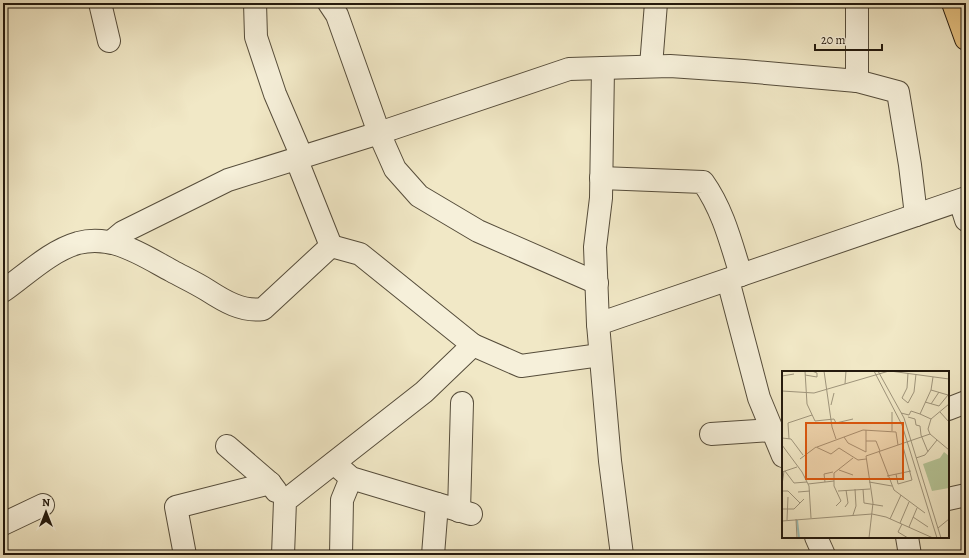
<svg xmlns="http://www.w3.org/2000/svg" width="969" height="558" viewBox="0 0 969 558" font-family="Alegreya,serif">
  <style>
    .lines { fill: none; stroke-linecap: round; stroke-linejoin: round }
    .minor-casing { stroke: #564d3b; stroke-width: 24 }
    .major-casing { stroke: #23190d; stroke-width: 24 }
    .minor { stroke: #f6f0da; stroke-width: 22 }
    .major { stroke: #e8c483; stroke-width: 22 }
    .inset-river { fill: none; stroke: #9bc0b8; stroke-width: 2 }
    .inset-road { fill: none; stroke: #9f957c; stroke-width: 1 }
    .view { fill: #de560c; fill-opacity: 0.15; stroke: #de560c; stroke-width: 2 }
    .inset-edge { fill: none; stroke: #23190d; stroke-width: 2 }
  </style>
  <rect width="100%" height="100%" fill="#f1e8c6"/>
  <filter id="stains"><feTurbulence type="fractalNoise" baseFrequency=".005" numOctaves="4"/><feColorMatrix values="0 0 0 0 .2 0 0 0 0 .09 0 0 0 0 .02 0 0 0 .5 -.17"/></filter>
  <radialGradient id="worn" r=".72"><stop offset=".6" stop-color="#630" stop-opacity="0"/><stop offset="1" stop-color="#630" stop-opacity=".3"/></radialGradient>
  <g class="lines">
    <g class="minor-casing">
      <g id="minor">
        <path d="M100,3L109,41"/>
        <path d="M255,3L256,37L275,94L302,157"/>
        <path d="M329,3L337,15L379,133L395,169L419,196L478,231L597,283"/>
        <path d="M857,3V81"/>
        <path d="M651,66L656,3"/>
        <path d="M296,158L331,246"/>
        <path d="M601,178L703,182C723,210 731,243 741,275"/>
        <path d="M960,201L966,220"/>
        <path d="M111,242L123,232L228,180L379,133L569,69L670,66L744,71L857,81L898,92L910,165L916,215"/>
        <path d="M728,280L759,398L783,456"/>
        <path d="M3,291C26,275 50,251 78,243C113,234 142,255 172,271C183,277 196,283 207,290C224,301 242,312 263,309L331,246L360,254L473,345L521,366L600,355"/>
        <path d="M598,324L595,247L601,198L603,68"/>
        <path d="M948,409L966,402"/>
        <path d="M711,434L772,430"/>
        <path d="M227,446L270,483L276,491"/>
        <path d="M334,463L351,478L471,514"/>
        <path d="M948,499L966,495"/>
        <path d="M459,511L462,403"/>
        <path d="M3,524L43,505"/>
        <path d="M816,537L824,555"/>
        <path d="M907,537L910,555"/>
        <path d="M185,555L176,507L270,483"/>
        <path d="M283,555L285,501L424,392L473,345"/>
        <path d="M341,555L342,500L351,478"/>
        <path d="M433,555L437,504"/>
        <path d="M622,555L610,461L598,324L966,198"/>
      </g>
    </g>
    <g class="major-casing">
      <path id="major" d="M953,3L966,39"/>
    </g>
    <use href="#minor" class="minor"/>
    <use href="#major" class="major"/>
  </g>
  <g transform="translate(782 371)">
    <rect width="167" height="167" fill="#f1e8c6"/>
    <path d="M162,81L167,85V117L150,120L141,93L158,87Z" fill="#b6c698"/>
    <path class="inset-river" d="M15,149L17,167"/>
    <path class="inset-road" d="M23,0L25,33L33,50L52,48L54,52L71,48M42,0L50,56L54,68M92,0L120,54L155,167M96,0L122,47L159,167M108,0L167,8M126,2L125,17L120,27L126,32L132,21L134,3M23,4L35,6V2L30,0M0,5L12,3M63,13L64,0M0,20L32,22L107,0M143,31L157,35L166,24L149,19M149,33L157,21M167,33L149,48L146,58L148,63L167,79M49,34L52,22M110,41V60M158,41L167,51M119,42L127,44L129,40L138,43M126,46L133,48L134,54L138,55L139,64L146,81M149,48L138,43L149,19L151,6M62,66L66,72L84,81M0,67L9,68L21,84M7,68L6,52L30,44M84,70H94L98,80M0,74L20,101L27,115L29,147M35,76L81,59L114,61L116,74M97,80L112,119L143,142M84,81V59M134,87L143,84L155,69M18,88L34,76L49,83L57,77L76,89L84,88M57,99L71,104M3,100L12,112L25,111M0,101L15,96M114,103L116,113L130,109L120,72M105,105L129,100M43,111L42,103L51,101M87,111L110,115M26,113L52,110M0,114L2,100M81,118L82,132M0,120H6L18,132M56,120L88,118M16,121L28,120M82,132L101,135M54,135L59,130L52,115V102L71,87M63,136L66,132L64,119M0,138H12L22,128M71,144L74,135L73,118M131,146L146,156M14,148L15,167M108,148L119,124M5,149L6,126M0,150L90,143L104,146L151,167M118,152L127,131M120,153L116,161L126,167M127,156L135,137M156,157L167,148M87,167L91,132L84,85L148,63"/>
    <path class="view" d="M24,52H121V108H24Z"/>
    <rect width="167" height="167" class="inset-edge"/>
  </g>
  <rect width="969" height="558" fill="none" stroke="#f1e8c6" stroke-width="16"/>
  <rect x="4" y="4" width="961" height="550" fill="none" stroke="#23190d" stroke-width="2"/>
  <rect x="8" y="8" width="953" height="542" fill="none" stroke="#23190d"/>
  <g transform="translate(46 512)" stroke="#f6f0da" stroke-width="3" paint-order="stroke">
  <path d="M0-3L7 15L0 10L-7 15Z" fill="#23190d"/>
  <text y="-6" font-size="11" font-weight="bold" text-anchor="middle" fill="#23190d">N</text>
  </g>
  <path d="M815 44v6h67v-6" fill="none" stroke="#23190d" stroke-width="2"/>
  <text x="821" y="44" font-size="12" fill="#23190d" stroke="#f6f0da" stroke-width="3" paint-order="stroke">20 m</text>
  <rect width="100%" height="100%" filter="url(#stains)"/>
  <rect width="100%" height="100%" fill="url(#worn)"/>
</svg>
